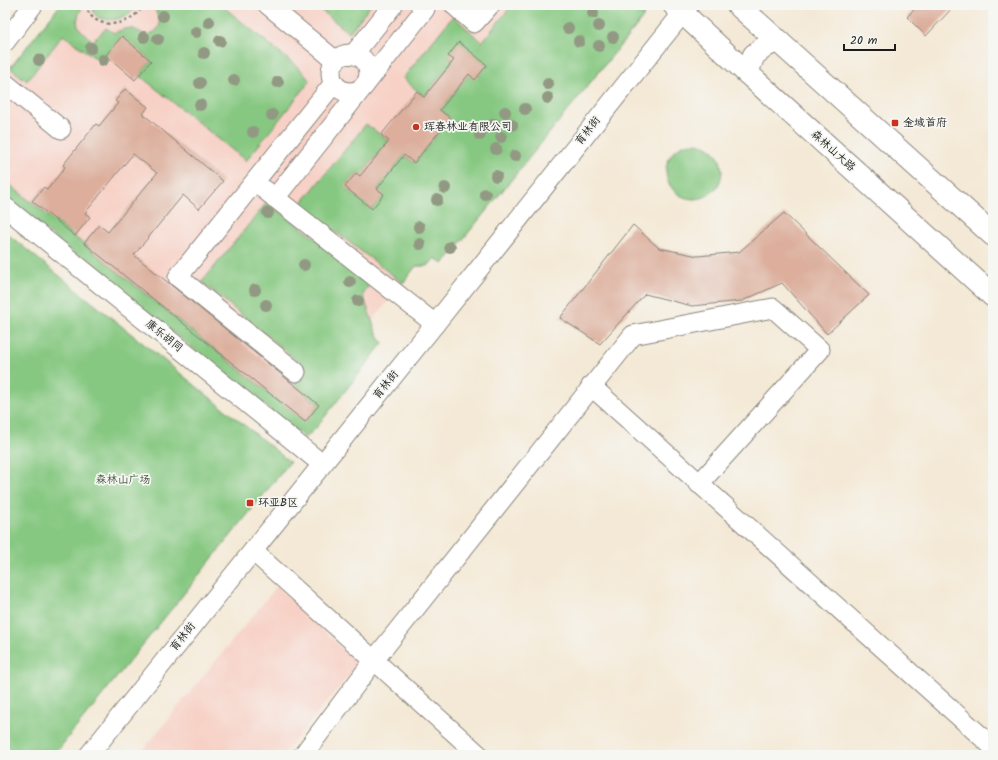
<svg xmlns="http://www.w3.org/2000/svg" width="998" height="760" viewBox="0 0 998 760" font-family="Kalam,'LXGW WenKai TC',sans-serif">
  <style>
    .built { fill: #f7d1c6 }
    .green { fill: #86c881; stroke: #51724e }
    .building { fill: #dcae9b }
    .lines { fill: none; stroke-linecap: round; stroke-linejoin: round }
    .minor-casing { stroke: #888279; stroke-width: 21 }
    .major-casing { stroke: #888279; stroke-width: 24 }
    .path { stroke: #888279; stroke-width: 2.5; stroke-dasharray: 3 3; stroke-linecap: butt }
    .minor { stroke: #fff; stroke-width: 19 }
    .major { stroke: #fff; stroke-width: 22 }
    .tree { fill: #929983 }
    .poi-dot { fill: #c8321e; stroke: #f6f6f2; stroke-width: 1.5 }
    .labels { text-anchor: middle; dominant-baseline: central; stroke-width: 3.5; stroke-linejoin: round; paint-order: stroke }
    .poi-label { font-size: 11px; fill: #1c1c1c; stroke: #f6f6f2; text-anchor: start }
    .street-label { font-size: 11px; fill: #1c1c1c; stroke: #f6f6f2 }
    .park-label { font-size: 11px; fill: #41583f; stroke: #f6f6f2 }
  </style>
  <rect width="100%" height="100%" fill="#f6f6f2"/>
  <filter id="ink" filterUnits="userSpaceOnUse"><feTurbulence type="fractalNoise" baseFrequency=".025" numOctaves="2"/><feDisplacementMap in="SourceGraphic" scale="8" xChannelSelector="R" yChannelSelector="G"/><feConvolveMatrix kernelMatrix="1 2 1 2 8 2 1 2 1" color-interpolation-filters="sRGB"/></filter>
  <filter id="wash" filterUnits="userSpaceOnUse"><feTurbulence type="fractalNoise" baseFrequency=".012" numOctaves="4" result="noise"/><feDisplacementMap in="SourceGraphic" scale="16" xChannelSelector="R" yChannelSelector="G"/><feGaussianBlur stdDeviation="0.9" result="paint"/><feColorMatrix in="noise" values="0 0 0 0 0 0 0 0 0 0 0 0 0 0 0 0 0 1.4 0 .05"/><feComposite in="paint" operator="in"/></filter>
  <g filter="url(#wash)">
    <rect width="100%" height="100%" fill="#f4e9d6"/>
    <g class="built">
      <path d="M60,5H646L645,12L642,19L443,264L435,258L428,266H416L372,321L376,332L383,343L316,428L305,438L5,198V73Z"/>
      <path d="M277,586L358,664L283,755H139Z"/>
    </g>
    <g class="green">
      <path d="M60,5H83C73,26 76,26 93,41L106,28L114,33C130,26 131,27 147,36C168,26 157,21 154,5H221L301,70L310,81L246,161L139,75L151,61L122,37L101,62L63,35L27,81L10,68Z"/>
      <path d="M92,5H136C132,19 102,25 95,14C93,12 93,8 92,5Z"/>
      <path d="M315,5H371L349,33Z"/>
      <path d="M512,5H646L645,12L642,19L443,264L435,258L428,266H416L403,283L300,205L366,124L389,141L360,176L356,173L345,187L372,209L383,194L377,189L404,155L414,163L450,118L440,110L469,74L475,79L487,65L459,43L448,56L454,60L424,97L403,78L453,16L482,42Z"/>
      <circle cx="694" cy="171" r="28"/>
      <path d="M5,181L305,422L319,405L294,384L307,369L202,282L267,202L364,274L368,287L363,295L376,332L383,343L316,428L305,438L5,198Z"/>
      <path d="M5,232L290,462L54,755H5Z"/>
    </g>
    <g id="blocks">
      <g class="building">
        <path d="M918,5H955L926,36L907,17Z"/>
        <path d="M122,36L151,61L135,80L106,55Z"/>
        <path d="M459,42L487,65L475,80L469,74L440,110L450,118L414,163L404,155L377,189L384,194L372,209L345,187L356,173L360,176L389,141L381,135L417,91L424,97L454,60L448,56Z"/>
        <path d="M125,89L148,107L143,114L223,181L199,209L183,195L134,255L319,405L305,422L84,243L99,225L108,232L157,173L133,154L85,213L90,217L75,236L32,201L44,187L47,190L65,167L63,165L96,124L99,126L118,103L115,101Z"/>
        <path d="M784,213L869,295L827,334L782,283L742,301L692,306L645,294L600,344L560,318L633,225L659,248L698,256L739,252Z"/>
      </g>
    </g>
  </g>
  <g filter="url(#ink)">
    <use href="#blocks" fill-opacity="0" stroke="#888279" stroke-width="1"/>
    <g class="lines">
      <g class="minor-casing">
        <g id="minor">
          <path d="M268,5L336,61"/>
          <path d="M454,5L474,23L490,5"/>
          <path d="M5,42L33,5"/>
          <circle cx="350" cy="73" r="19"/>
          <path d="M353,55L393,5"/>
          <path d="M5,83L61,129"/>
          <path d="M265,190L435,324"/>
          <path d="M275,198L425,9L420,5"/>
          <path d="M5,207L322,464"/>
          <path d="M296,372L178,277L334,83"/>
          <path d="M591,386L993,747"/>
          <path d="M253,551L479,755"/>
          <path d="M89,755L435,324L689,5"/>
          <path d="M303,755L375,659L633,335L773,308L820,350L699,484"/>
        </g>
      </g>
      <g class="major-casing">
        <g id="major">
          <path d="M674,5L747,73L993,296"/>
          <path d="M738,5L993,235"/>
          <path d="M747,73L754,55L766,46L778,40"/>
        </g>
      </g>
      <path class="path" d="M87,5L86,7C95,33 133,26 143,5"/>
      <use href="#minor" class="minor"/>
      <use href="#major" class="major"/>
    </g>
    <g class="tree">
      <circle cx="593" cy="13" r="6"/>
      <circle cx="163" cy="16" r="6"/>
      <circle cx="209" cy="22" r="6"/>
      <circle cx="599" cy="26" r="6"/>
      <circle cx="568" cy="28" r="6"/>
      <circle cx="196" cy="32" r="6"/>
      <circle cx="144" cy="37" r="6"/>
      <circle cx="613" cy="37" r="6"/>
      <circle cx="158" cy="39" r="6"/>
      <circle cx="220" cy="41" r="6"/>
      <circle cx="579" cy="41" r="6"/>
      <circle cx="599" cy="46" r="6"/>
      <circle cx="91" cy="48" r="6"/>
      <circle cx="204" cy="53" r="6"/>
      <circle cx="39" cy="60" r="6"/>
      <circle cx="103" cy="60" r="6"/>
      <circle cx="234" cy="80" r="6"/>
      <circle cx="278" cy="82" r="6"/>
      <circle cx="200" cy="83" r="6"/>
      <circle cx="548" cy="84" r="6"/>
      <circle cx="548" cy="98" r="6"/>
      <circle cx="200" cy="105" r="6"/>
      <circle cx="525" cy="109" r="6"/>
      <circle cx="505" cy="112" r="6"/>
      <circle cx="272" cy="115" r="6"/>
      <circle cx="494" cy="124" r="6"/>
      <circle cx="512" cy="125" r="6"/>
      <circle cx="253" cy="132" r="6"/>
      <circle cx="480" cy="135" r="6"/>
      <circle cx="501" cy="137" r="6"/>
      <circle cx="496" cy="149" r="6"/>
      <circle cx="515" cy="156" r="6"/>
      <circle cx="496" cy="176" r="6"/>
      <circle cx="445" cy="188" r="6"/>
      <circle cx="485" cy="194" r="6"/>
      <circle cx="437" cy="200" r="6"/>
      <circle cx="268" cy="213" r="6"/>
      <circle cx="419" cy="227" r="6"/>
      <circle cx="420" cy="244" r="6"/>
      <circle cx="450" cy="247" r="6"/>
      <circle cx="304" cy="265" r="6"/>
      <circle cx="350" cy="282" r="6"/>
      <circle cx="255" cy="290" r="6"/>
      <circle cx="358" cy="301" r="6"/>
      <circle cx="266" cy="305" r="6"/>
    </g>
  </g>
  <g class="poi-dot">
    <rect x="891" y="119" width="8" height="8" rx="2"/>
    <circle cx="416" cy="127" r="4"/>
    <rect x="246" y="499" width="8" height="8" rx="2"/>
  </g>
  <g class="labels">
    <g class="poi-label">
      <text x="903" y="123">金域首府</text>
      <text x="424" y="127">珲春林业有限公司</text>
      <text x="258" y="503">环亚B区</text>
    </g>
    <g class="street-label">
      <text transform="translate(588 131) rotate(-52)">育林街</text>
      <text transform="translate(833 151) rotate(42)">森林山大路</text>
      <text transform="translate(164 336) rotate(39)">康乐胡同</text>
      <text transform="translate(386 385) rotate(-51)">育林街</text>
      <text transform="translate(183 637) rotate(-51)">育林街</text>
    </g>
    <g class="park-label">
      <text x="123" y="480">森林山广场</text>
    </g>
  </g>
  <rect width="998" height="760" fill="none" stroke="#f6f6f2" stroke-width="20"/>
  <path d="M844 44v6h51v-6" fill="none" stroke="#1c1c1c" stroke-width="2"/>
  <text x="850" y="44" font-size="12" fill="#1c1c1c" stroke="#f6f6f2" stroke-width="3" paint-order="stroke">20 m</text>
</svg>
